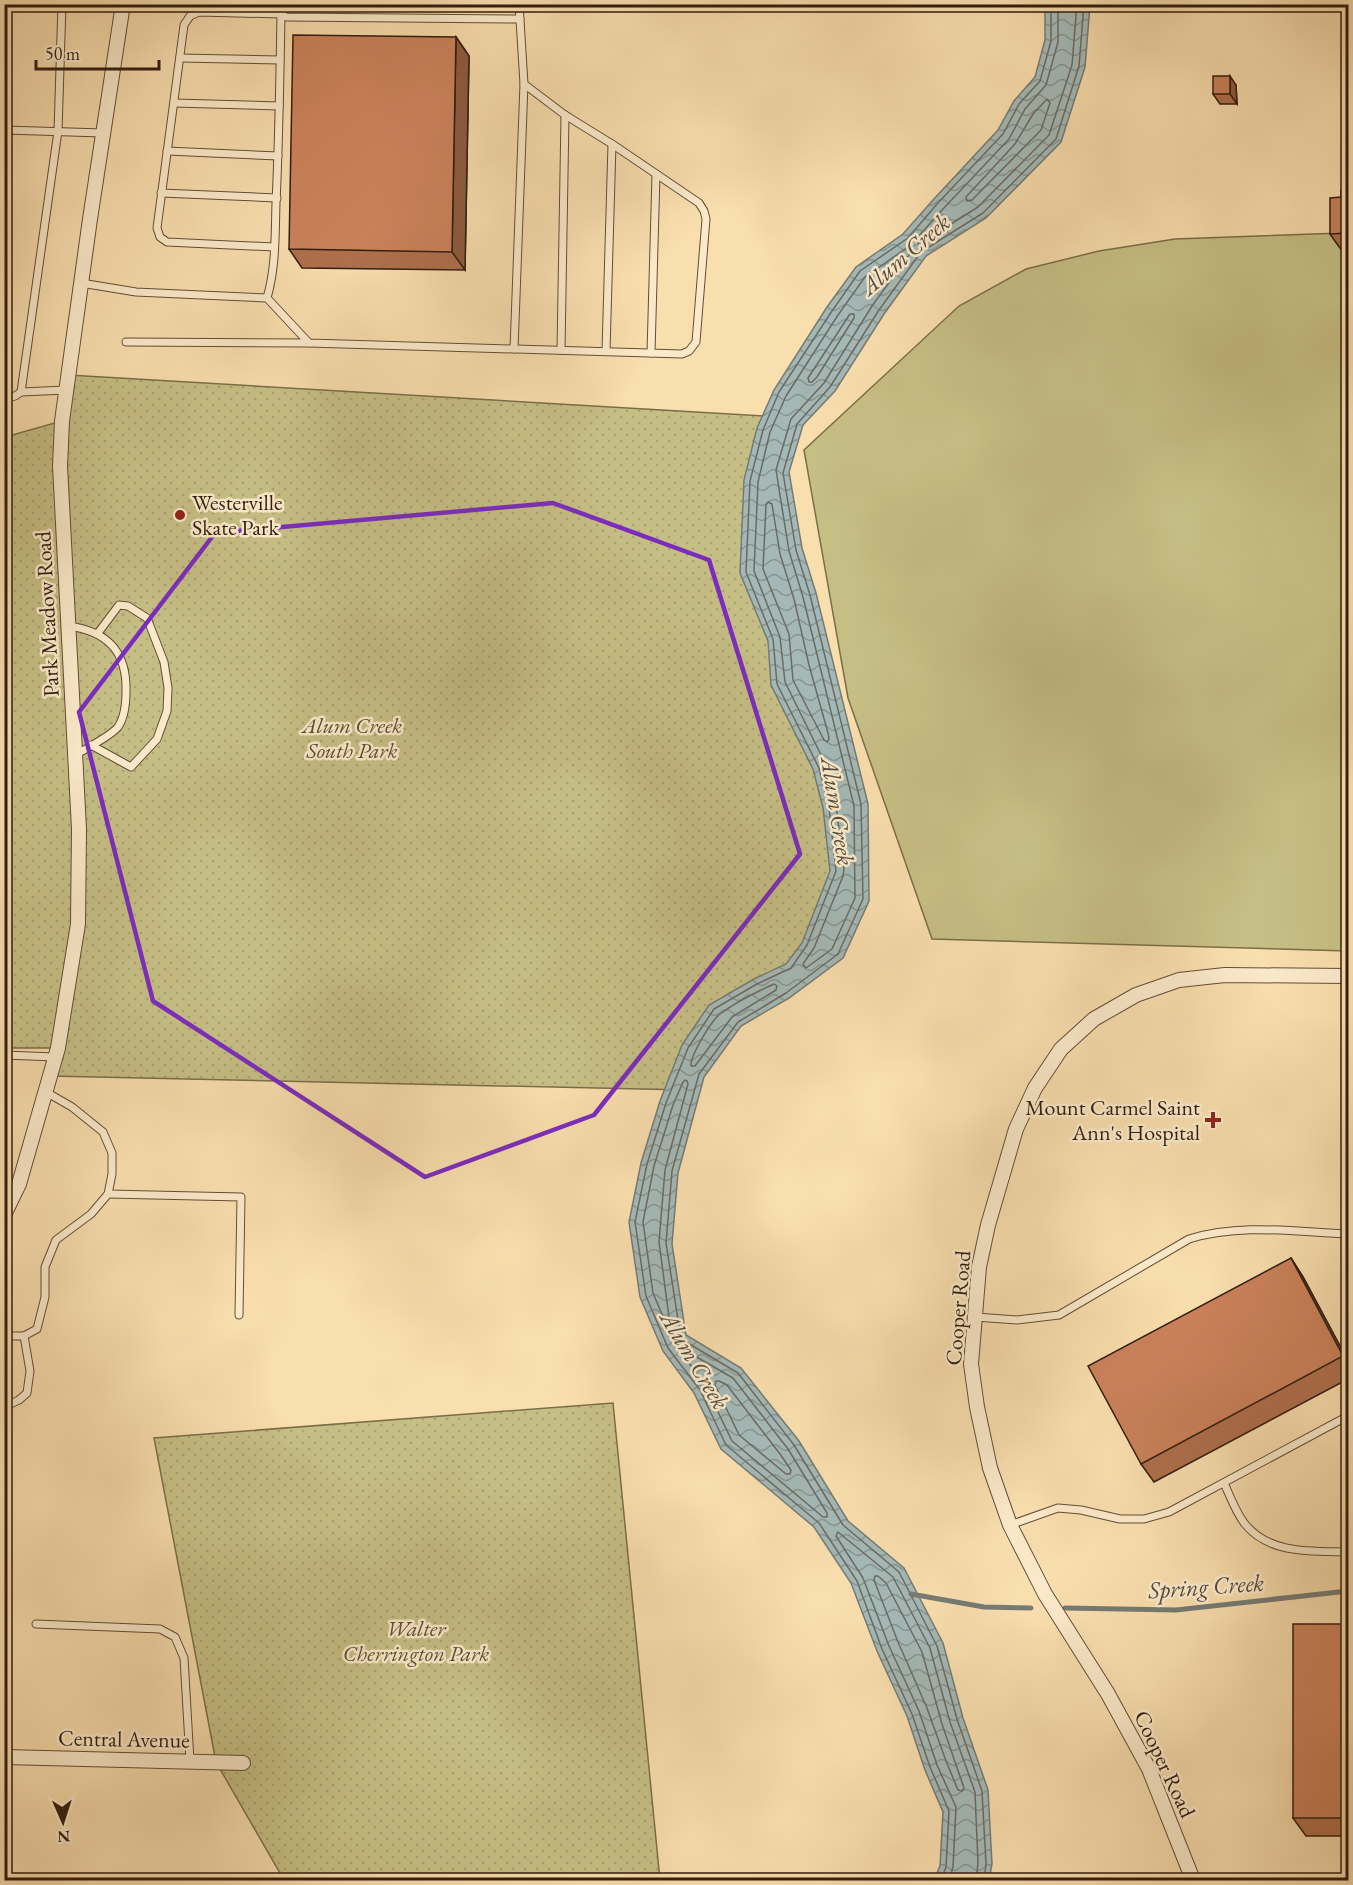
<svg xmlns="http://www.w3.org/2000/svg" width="1353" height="1885" viewBox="0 0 1353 1885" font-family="'EB Garamond',serif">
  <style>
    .green { fill: #c6bf85; stroke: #7c6e4a; stroke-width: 1.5 }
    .park { fill: url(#park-dots); stroke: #7c6e4a; stroke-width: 1.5 }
    .water { fill: url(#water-waves); stroke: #767b74; stroke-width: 1.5 }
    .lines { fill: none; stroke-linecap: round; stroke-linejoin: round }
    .shore { stroke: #6b6b63; stroke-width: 1.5 }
    .stream { stroke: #767b74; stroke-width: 5 }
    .lane-casing { stroke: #644d37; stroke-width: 9 }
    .street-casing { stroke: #644d37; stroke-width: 16 }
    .lane { stroke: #fbeaca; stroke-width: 7 }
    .street { stroke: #fbeaca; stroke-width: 14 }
    .wall { fill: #ae6f4d; stroke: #321d0f; stroke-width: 1.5 }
    .shaded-wall { fill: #8d5a3f; stroke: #321d0f; stroke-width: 1.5 }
    .building { fill: #ca815a; stroke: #321d0f; stroke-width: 1.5 }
    .marked { fill: none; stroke: #7b2cbf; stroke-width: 4.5; stroke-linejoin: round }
    .poi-dot { fill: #8f2418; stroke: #fbeaca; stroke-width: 2 }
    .labels { text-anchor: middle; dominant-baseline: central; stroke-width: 5; stroke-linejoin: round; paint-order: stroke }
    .poi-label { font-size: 22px; fill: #321d0f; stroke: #fbeaca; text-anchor: start }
    .street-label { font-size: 22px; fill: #321d0f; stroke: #fbeaca }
    .park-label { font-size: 22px; font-style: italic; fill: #5e4e32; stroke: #fbeaca }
    .water-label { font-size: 24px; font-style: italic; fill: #544c41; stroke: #fbeaca }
  </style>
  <defs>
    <pattern id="park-dots" width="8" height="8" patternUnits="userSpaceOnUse" patternTransform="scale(1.5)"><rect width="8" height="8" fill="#c6bf85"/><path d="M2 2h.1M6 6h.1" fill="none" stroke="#aba472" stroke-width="1.8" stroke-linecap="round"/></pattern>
    <pattern id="water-waves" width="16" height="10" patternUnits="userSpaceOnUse" patternTransform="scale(1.5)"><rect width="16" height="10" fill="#a4b9b7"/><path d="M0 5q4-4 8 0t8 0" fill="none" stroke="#869693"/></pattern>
  </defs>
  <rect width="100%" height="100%" fill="#f9deae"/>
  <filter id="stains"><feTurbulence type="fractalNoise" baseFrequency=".00333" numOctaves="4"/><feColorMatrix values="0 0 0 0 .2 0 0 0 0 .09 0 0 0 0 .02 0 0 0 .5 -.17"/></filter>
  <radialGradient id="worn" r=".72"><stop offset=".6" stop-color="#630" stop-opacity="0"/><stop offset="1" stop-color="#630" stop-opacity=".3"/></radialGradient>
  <path class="green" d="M1348,196V951L932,939L848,698L804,450L959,306L1026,269L1099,251L1175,239L1342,233Z"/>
  <g class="park">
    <path d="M68,375L779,417L848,876L816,963L726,1021L686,1090L50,1076L58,1048H5V437L62,421Z"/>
    <path d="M613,1403L660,1880H284L216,1762L154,1438Z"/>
  </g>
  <g class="water">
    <path d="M1044,5H1090L1085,67L1061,142L986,218L926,256L884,314L835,391L803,425L789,472L802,548L816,593L868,804L869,901L843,958L789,998L741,1026L704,1077L678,1173L672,1244L686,1335L741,1368L799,1441L848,1521L904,1568L943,1643L963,1718L988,1790L992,1864L989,1880H934L940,1866L943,1812L925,1770L907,1716L877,1651L851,1583L814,1527L721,1449L694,1393L663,1351L640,1297L629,1222L641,1163L660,1101L682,1045L709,1005L754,979L786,964L802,943L830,871L823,808L813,769L771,685L768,641L740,573L744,480L757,428L774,390L827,307L856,267L903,234L933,200L998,130L1014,101L1035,77L1045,40V11Z"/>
    <path d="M5,780L10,810L5,843H4Z"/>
  </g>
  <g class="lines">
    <g class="shore">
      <path d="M1058,4V42L1046,85L1025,109L1009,139L943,209L917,238L918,243H921L978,207L1049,135L1072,65L1077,4"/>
      <path d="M1047,99L1050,103L1041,130L972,200L967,201L966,197L1015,144L1033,114Z"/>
      <path d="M908,247L912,248V251L872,306L824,383L791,419L776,470L789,551L803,597L854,806L855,898L832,949L806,968L803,964L814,948L843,876L844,869L836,805L826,765L785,682L780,637L754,571L758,482L770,432L786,396L838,315L865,277Z"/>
      <path d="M850,314H854V318L817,377L812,382H809L808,378Z"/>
      <path d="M768,502L772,504L780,554L794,599L809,665L828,733L829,739L827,742L824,740L793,680L789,634L763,569L766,505Z"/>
      <path d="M774,984L777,986L776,990L732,1017L695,1066H691C690,1056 711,1021 720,1014C736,1002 756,992 774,984Z"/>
      <path d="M685,1080L687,1081L688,1084L665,1170L659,1242L669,1317L666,1320L664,1319L653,1293L643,1222L654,1166L673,1105L683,1082Z"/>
      <path d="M684,1352H688L733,1378L788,1449L827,1513V1517H823L732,1441L706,1387L684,1356Z"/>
      <path d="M716,1381H719L727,1385L780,1454L791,1470L790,1474H786L739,1435L715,1385Z"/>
      <path d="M875,1576H878L886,1583L922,1652L942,1724L964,1788L962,1791L958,1790L946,1761L927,1708L898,1642L874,1580Z"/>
      <path d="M941,1880L946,1867L949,1811L930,1767L912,1714L882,1649L857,1581L819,1523L726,1445L700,1390L668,1348L646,1296L635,1222L647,1164L666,1103L688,1048L714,1009L757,984L791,968L807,945L836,871L829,807L819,768L777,684L773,639L746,572L750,481L763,430L779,392L832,311L860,271L908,238L937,204L1003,134L1019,104L1040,81L1051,41V11L1050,4"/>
      <path d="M949,1880L953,1867L956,1807L937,1765L919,1711L889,1646L863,1578L836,1536L838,1532L893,1577L930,1648L950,1722L975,1792L978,1863L976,1880"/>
      <path d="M984,1880L986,1864L982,1791L957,1719L937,1646L899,1572L843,1525L794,1445L738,1373L681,1339L666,1243L672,1171L699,1074L738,1022L786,993L838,954L863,899L861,804L810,595L796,550L783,473L797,424L830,387L879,310L921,252L983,213L1056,139L1079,66L1084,4"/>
    </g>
    <g class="stream">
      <path d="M911,1594L984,1607L1031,1608"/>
      <path d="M1065,1608L1176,1610L1348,1591"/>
    </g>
    <g class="lane-casing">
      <g id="lane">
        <path d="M281,4V14L286,17L520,19"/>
        <path d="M180,58L280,60"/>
        <path d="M174,103L279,106"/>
        <path d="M4,130L103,133"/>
        <path d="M167,151L278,156"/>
        <path d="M161,193L277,198"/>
        <path d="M81,283L136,292L267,298L309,343L682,354L689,351L696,342L706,219L704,211L699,203L612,144L565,115L524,84L519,4"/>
        <path d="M267,298C276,267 275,235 276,203C279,140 280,77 281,14L199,12L190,16L184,25L157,228L160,237L167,242L274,247"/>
        <path d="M126,342L309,343"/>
        <path d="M514,349L524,84"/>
        <path d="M561,350L565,115"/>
        <path d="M606,351L612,144"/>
        <path d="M651,353L656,174"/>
        <path d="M21,392L58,131L62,4"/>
        <path d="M4,399L15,396L21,392L66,390"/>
        <path d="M68,626C107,631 127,651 126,691C126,702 125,717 118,727C112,735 84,750 75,755"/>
        <path d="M91,745L131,767L157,739L167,711L168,688L164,662L147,618L128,606L119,605L98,633"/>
        <path d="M4,1055L55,1057"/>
        <path d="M108,1194L241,1197L239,1315"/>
        <path d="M975,1317L1017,1320L1059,1315L1189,1239C1240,1223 1296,1232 1348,1234"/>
        <path d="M4,1336H24"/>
        <path d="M24,1336L37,1329L45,1297V1267L56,1240L91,1214L108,1194L112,1174V1153L103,1132L72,1107L46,1092"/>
        <path d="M4,1407L19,1400L27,1393L30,1371L24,1336"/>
        <path d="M1224,1483C1230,1496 1236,1513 1245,1524C1270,1555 1313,1551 1348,1552"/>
        <path d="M1010,1525L1058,1508L1081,1510L1120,1519H1144L1169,1512L1348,1416"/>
        <path d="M36,1624L160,1629L175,1637L184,1658L190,1761"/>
      </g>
    </g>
    <g class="street-casing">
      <g id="street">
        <path d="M4,1215L19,1184L58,1048L78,924L79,829L60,466L62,421L90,219L123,4"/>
        <path d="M4,1757L243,1763"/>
        <path d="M1193,1880L1149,1769L1108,1694L1045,1594L1010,1525L990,1468L977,1407L971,1364L979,1267L988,1225L1016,1129L1035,1088L1061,1049L1094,1019L1136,995L1179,980L1225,975L1348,976"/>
      </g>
    </g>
    <use href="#lane" class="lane"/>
    <use href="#street" class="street"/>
  </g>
  <g class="wall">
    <path d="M456,37L469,56L465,270L302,268L289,249Z"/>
    <path d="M1236,85L1237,104H1220L1213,94Z"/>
    <path d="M1348,190V251H1342L1330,234L1341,197Z"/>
    <path d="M1291,1258L1303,1277L1348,1361V1379L1154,1482L1141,1464Z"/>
    <path d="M1348,1624V1836H1306L1293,1818Z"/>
  </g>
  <g class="shaded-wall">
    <path d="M456,37L469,56L465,270L452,252Z"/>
    <path d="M1230,76L1236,85L1237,104L1230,94Z"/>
    <path d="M1291,1258L1303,1277L1348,1361V1364L1343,1356Z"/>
  </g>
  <g class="building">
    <path d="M293,35L456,37L452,252L289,249Z"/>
    <rect x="1213" y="76" width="17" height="18"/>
    <path d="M1341,190H1348V233L1330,234V198L1341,197Z"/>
    <path d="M1291,1258L1343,1356L1141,1464L1088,1366Z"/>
    <rect x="1293" y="1624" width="55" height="194"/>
  </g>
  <path class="marked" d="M553,503L709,560L800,854L594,1115L425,1177L153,1001L79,712L215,533Z"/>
  <g class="poi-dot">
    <circle cx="180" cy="515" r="6"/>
    <path d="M1210 1111h6v6h6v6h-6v6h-6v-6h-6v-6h6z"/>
  </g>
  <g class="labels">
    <g class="poi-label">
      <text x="192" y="502">Westerville<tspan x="192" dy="25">Skate Park</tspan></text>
      <text x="1200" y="1107" text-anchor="end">Mount Carmel Saint<tspan x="1200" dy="25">Ann's Hospital</tspan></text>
    </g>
    <g class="street-label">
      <text transform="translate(47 614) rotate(-93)">Park Meadow Road</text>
      <text transform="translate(958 1308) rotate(-85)">Cooper Road</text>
      <text transform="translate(124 1739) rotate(1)">Central Avenue</text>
      <text transform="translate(1165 1764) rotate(65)">Cooper Road</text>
    </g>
    <g class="park-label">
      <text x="352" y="725">Alum Creek<tspan x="352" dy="25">South Park</tspan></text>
      <text x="416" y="1628">Walter<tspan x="416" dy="25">Cherrington Park</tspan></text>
    </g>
    <g class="water-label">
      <text transform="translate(905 254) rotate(-41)">Alum Creek</text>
      <text transform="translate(838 811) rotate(81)">Alum Creek</text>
      <text transform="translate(695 1360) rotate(59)">Alum Creek</text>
      <text transform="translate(1206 1586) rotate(-4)">Spring Creek</text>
    </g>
  </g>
  <rect width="1353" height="1885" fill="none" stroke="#f9deae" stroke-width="24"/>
  <rect x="6" y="6" width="1341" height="1873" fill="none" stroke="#321d0f" stroke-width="3"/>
  <rect x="12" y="12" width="1329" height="1861" fill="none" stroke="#321d0f" stroke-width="1.5"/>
  <g transform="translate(63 1822) rotate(177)" stroke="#fbeaca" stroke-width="4.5" paint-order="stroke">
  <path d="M0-4.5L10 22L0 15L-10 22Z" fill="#321d0f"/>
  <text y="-9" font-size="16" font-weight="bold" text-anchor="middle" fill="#321d0f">N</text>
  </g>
  <path d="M36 60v9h123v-9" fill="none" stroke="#321d0f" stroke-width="3"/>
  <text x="45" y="60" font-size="18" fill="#321d0f" stroke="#fbeaca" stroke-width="4.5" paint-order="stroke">50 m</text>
  <rect width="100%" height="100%" filter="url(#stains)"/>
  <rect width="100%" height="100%" fill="url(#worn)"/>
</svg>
